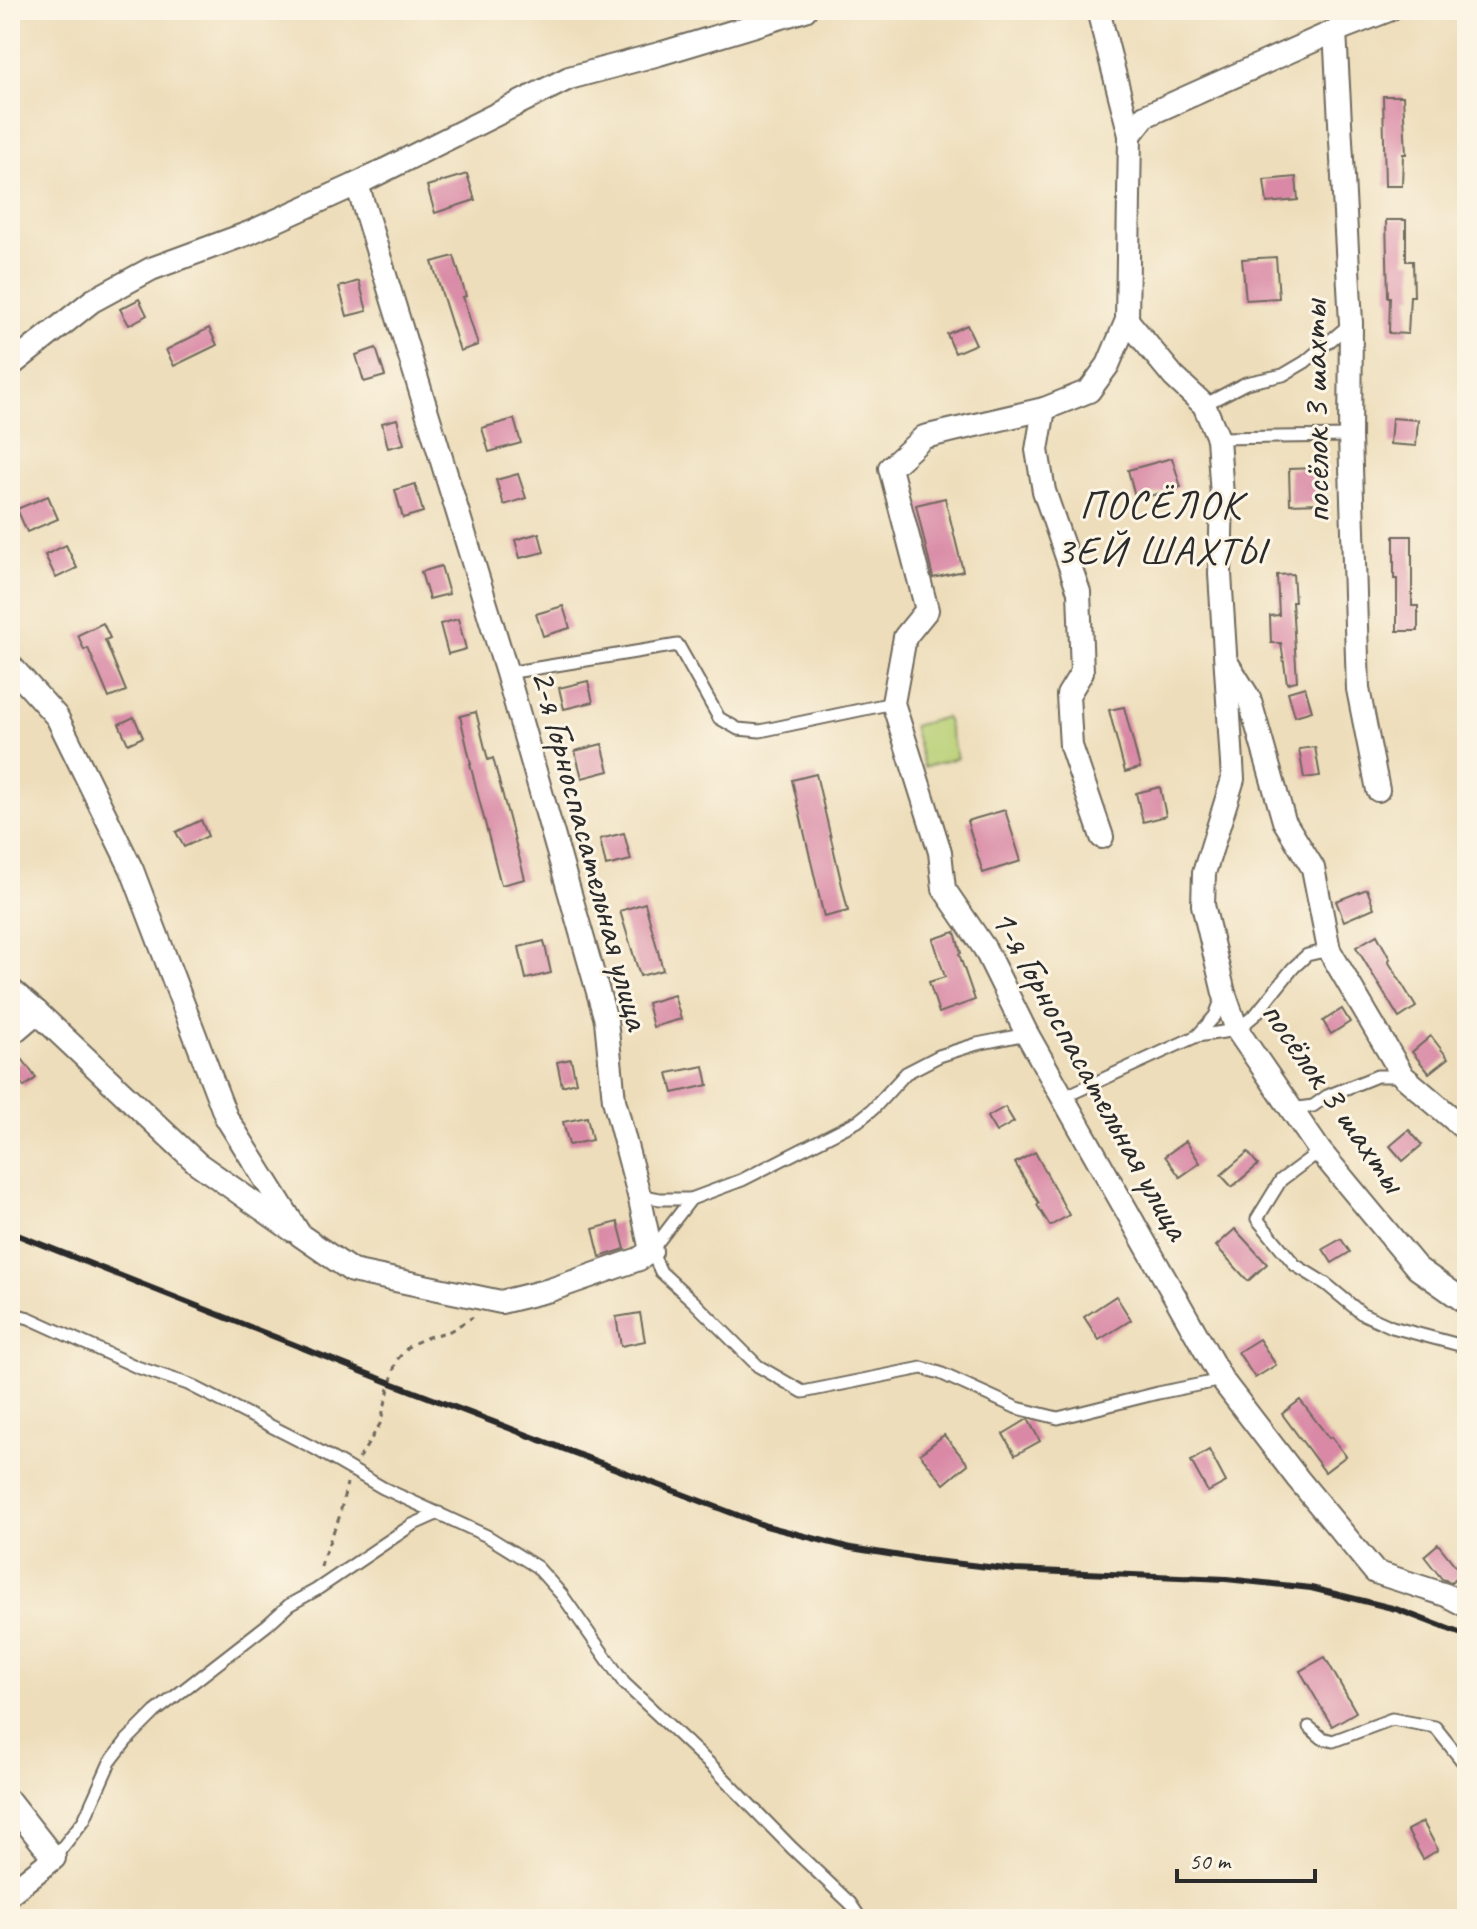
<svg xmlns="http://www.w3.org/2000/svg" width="1477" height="1929" viewBox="0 0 1477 1929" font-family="Caveat,sans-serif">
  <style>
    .green { fill: #b8cf74; stroke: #727d50; stroke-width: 2 }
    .building { fill: #d989a6 }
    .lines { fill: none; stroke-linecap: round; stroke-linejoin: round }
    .service-casing { stroke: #6f695d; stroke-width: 15 }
    .minor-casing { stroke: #6f695d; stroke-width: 26 }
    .path { stroke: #6f695d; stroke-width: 3; stroke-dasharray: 6 6; stroke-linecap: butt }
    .service { stroke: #fff; stroke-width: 11 }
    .minor { stroke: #fff; stroke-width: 22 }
    .rail { stroke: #2b2b2b; stroke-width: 6 }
    .labels { text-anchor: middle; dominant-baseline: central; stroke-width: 6; stroke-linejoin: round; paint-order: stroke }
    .street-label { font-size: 38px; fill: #2b2b2b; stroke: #fcf5e5 }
    .neighbourhood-label { font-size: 40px; letter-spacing: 2px; fill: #2b2b2b; stroke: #fcf5e5 }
  </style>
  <rect width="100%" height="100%" fill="#fcf5e5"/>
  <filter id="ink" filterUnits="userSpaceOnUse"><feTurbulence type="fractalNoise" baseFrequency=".0125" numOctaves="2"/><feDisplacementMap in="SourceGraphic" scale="16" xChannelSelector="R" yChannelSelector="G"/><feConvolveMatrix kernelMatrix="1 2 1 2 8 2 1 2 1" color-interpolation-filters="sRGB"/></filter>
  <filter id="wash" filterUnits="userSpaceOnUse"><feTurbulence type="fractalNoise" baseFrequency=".006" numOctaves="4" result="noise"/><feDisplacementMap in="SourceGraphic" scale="32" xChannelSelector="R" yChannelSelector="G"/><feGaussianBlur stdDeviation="1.8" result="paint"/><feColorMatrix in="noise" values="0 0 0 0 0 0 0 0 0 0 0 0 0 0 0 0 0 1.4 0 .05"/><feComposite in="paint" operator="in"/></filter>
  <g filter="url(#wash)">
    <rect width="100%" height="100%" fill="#edddba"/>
    <path class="green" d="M946,717L957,758L924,767L913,726Z"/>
    <g id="blocks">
      <g class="building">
        <path d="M1383,96H1403L1406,154H1403L1402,186H1385Z"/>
        <path d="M467,174L475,200L435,213L427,186Z"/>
        <path d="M1296,177L1298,200L1267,203L1264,180Z"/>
        <path d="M1386,220H1406V261H1413L1414,296H1410L1408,334L1389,333L1390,297H1388Z"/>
        <path d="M454,256L466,296L463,297L478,345L460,351L432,262Z"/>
        <path d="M1276,257L1279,298L1246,300L1242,259Z"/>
        <path d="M359,281L367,311L347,316L339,287Z"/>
        <path d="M139,299L147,315L129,325L120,309Z"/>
        <path d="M967,325L976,344L955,353L947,334Z"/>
        <path d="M209,328L217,345L174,366L166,350Z"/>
        <path d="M376,348L385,376L364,382L356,355Z"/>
        <path d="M1392,418L1418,420L1416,446L1390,444Z"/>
        <path d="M397,419L404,444L388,448L382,423Z"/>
        <path d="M514,419L521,443L489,452L482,428Z"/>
        <path d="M1172,458L1181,487L1136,500L1128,470Z"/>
        <path d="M1317,468L1319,503L1290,504L1289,469Z"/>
        <path d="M518,474L526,498L504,505L496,480Z"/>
        <path d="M415,484L423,512L403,518L395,490Z"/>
        <path d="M48,496L58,519L27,532L17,509Z"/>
        <path d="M945,498L963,571L933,578L916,505Z"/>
        <path d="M539,533L544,552L520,558L515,540Z"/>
        <path d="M1394,536H1412V606H1418V631H1397V579H1394Z"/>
        <path d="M66,545L77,568L56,578L45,555Z"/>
        <path d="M441,566L449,594L429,599L421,572Z"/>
        <path d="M1293,574L1295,602H1292L1297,681L1287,683L1281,643H1271L1270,616L1279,615L1277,575Z"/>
        <path d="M563,606L570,628L543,636L536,614Z"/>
        <path d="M458,619L466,649L448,654L440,624Z"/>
        <path d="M103,623L110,638L105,640L126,691L109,698L88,648L84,650L78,635Z"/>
        <path d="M588,681L593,702L564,709L559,688Z"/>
        <path d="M1305,687L1312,711L1295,716L1288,692Z"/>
        <path d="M1124,707L1140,768L1125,772L1109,710Z"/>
        <path d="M476,712L488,760L493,758L525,879L501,885L470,764H471L460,716Z"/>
        <path d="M134,717L143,737L128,744L119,724Z"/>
        <path d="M602,744L609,771L582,778L575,751Z"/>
        <path d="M1315,747L1320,776L1304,778L1299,749Z"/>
        <path d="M816,774L848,911L824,917L792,780Z"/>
        <path d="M1160,787L1166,816L1143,822L1136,793Z"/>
        <path d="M1005,810L1021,861L983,873L967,821Z"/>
        <path d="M201,820L208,836L184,847L176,832Z"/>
        <path d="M624,833L631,860L606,866L600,839Z"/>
        <path d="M1367,889L1374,908L1344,921L1336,901Z"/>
        <path d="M645,903L663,970L640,976L620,911Z"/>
        <path d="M955,932L961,953L959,954L975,1000L939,1013L929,982L945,977L933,939Z"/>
        <path d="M1377,935L1390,959L1388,961L1416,1007L1399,1018L1356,947Z"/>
        <path d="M544,941L551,973L526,979L519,947Z"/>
        <path d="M674,995L681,1019L653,1027L647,1003Z"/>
        <path d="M1342,1009L1350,1022L1331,1034L1323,1021Z"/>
        <path d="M1431,1036L1448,1058L1429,1073L1412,1052Z"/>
        <path d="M571,1059L576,1082L562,1086L557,1062Z"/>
        <path d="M23,1060L36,1078L24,1087L11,1069Z"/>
        <path d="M704,1066L708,1085L673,1093L668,1073Z"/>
        <path d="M1005,1107L1014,1122L996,1132L987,1117Z"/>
        <path d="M587,1117L592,1140L569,1145L563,1122Z"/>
        <path d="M1409,1130L1422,1145L1403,1161L1390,1146Z"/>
        <path d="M1186,1141L1200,1163L1180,1177L1165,1156Z"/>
        <path d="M1035,1152L1069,1215L1050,1226L1037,1205L1039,1203L1015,1163Z"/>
        <path d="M1248,1152L1258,1165L1232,1187L1221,1175Z"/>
        <path d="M618,1222L625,1249L600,1257L593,1229Z"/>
        <path d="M1235,1229L1267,1264L1248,1281L1216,1246Z"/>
        <path d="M1341,1239L1350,1252L1332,1263L1323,1249Z"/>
        <path d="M1116,1296L1131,1320L1099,1340L1084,1317Z"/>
        <path d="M640,1313L645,1341L621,1346L616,1317Z"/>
        <path d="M1259,1339L1276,1365L1255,1378L1238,1352Z"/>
        <path d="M1300,1400L1329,1438L1331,1437L1346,1456L1325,1472L1282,1414Z"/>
        <path d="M1028,1419L1040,1441L1015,1455L1003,1434Z"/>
        <path d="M944,1435L968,1464L944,1484L920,1454Z"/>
        <path d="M1209,1450L1226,1482L1208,1492L1191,1461Z"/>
        <path d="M1438,1544L1461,1573L1451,1582L1442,1579L1424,1556Z"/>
        <path d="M1325,1657L1356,1712L1332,1726L1300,1671Z"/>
        <path d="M1423,1822L1438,1850L1423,1859L1407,1830Z"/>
      </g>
    </g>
  </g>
  <g filter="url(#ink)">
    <use href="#blocks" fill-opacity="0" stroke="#6f695d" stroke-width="2"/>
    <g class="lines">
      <g class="service-casing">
        <g id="service">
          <path d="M1204,405L1246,383L1283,375L1305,362L1350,324"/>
          <path d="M1218,438L1350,436"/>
          <path d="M507,673L678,645L719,718L738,729L760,731L893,703"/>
          <path d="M1027,1034L977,1044L939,1056L906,1073L873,1109L858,1121L742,1180L691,1199L651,1251L661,1272L693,1301L758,1366L803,1392L922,1368L940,1373L1017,1408L1058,1418L1158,1393L1222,1380"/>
          <path d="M1197,1036L1237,1030L1256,1014L1293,968L1307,955L1329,950"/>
          <path d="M1064,1097L1197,1036L1215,1016L1223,995"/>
          <path d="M1291,1109L1313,1106L1327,1096L1377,1076H1402"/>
          <path d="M1320,1151L1281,1180L1257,1219L1295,1265L1326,1284L1361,1313L1392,1327L1467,1347"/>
          <path d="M639,1195L660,1199H691"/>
          <path d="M10,1313L29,1318L137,1367L188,1384L314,1448L383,1488L487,1536L537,1567L562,1595L624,1683L713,1767L792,1848L850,1903L861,1919"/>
          <path d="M1309,1727L1322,1738L1333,1741L1392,1719L1435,1727L1467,1767"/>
          <path d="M54,1858L84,1820L110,1762L127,1740L155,1712L267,1625L289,1605L316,1590L412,1525L439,1513"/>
        </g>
      </g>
      <g class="minor-casing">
        <g id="minor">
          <path d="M1098,10L1130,135L1127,320L1108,365L1089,391L1044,409L924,437L890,468L927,610L905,637L893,703L940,852L944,889L985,949L1027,1034L1222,1380L1298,1479L1375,1572L1446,1595L1467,1606"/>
          <path d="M1335,31L1351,323L1350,436L1358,689L1378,790"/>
          <path d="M1130,135L1145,116L1335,31L1389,10"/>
          <path d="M1127,320L1174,377L1204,405L1218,438L1222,496L1220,574L1233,779L1204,873L1203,905L1224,993L1237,1030L1320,1151L1417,1268L1467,1303"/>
          <path d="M10,366L92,301L151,269L249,233L357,184L569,78L659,54L805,10"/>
          <path d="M1044,409L1037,450L1044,491L1079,592L1082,672L1068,695L1071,746L1102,837"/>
          <path d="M1227,663L1249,698L1284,821L1313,868L1329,950L1403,1076L1467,1131"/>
          <path d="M10,665L57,717L132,870L226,1117L300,1235L352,1271L501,1302L550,1290L639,1259L651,1251L639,1195L614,1100L606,1020L507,673L357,184"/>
          <path d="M10,989L37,1012L197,1163L292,1230"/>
          <path d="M10,1035L37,1012"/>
          <path d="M10,1802L54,1858L10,1893"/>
        </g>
      </g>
      <g class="path">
        <path d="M359,1459L380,1424L396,1361L410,1345L428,1337L450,1331L473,1317"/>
        <path d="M321,1567L324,1555L339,1518L347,1483"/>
      </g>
      <use href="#service" class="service"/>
      <use href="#minor" class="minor"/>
      <path class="rail" d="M10,1232L391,1383L766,1526L851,1548L926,1560L1015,1570L1226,1579L1311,1588L1396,1609L1467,1636"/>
    </g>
  </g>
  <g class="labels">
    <g class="street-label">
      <text transform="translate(1315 412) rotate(-91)">посёлок 3 шахты</text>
      <text transform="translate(591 849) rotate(75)">2-я Горноспасательная улица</text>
      <text transform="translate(1091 1074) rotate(61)">1-я Горноспасательная улица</text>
      <text transform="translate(1334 1096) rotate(55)">посёлок 3 шахты</text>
    </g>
    <g class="neighbourhood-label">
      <text x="1161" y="505">ПОСЁЛОК<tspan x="1161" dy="46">3ЕЙ ШАХТЫ</tspan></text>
    </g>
  </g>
  <rect width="1477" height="1929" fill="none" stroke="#fcf5e5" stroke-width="40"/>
  <path d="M1177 1869v12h138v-12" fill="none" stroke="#2b2b2b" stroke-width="4"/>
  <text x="1189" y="1869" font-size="24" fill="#2b2b2b" stroke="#fcf5e5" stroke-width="6" paint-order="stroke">50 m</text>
</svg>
